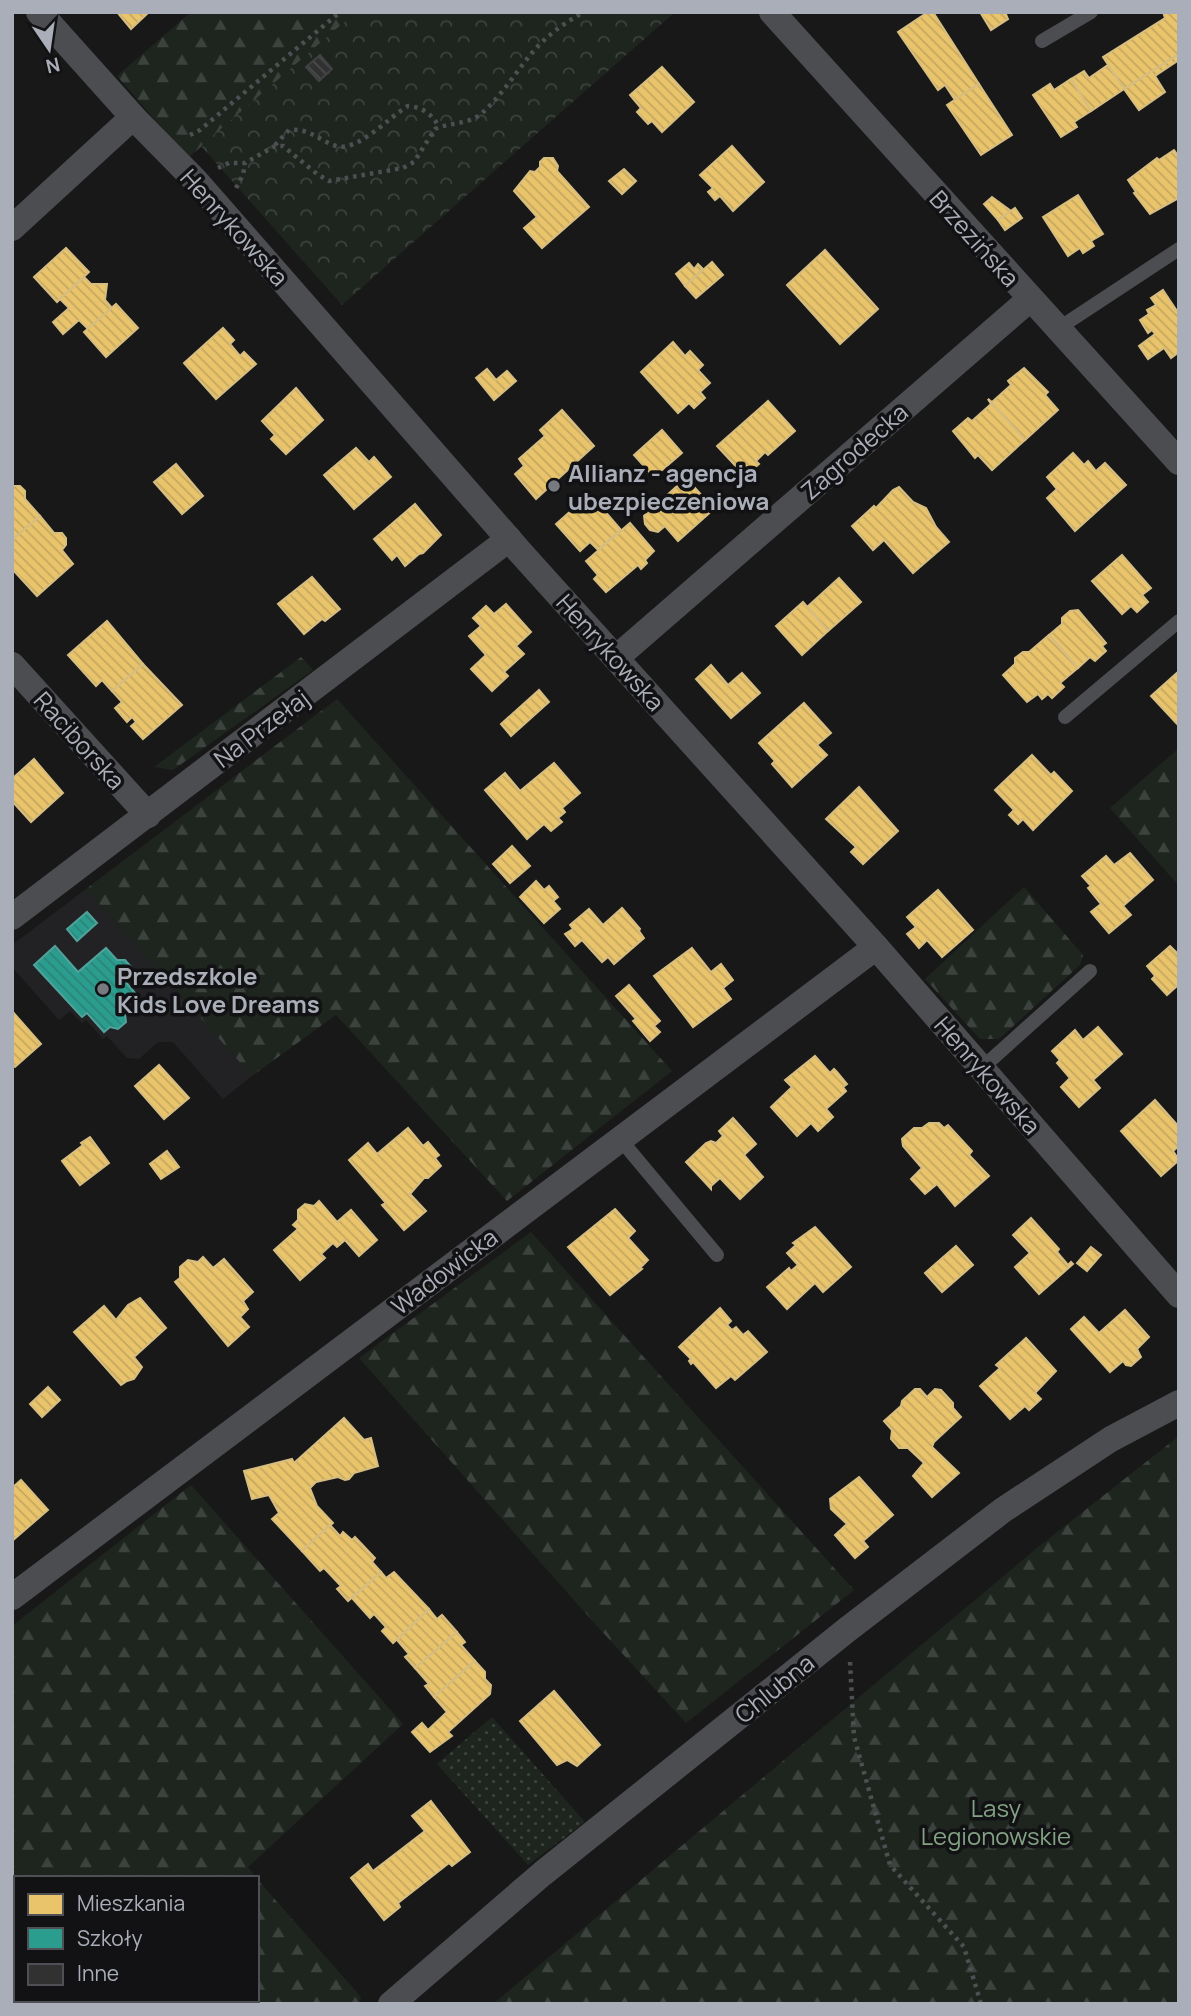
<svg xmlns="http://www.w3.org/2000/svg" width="1191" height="2016" viewBox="0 0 1191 2016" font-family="Manrope,sans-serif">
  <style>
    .built { fill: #222224 }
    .grass { fill: url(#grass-dots) }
    .forest { fill: url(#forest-firs) }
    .park { fill: url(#park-crowns) }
    .homes { fill: url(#homes-back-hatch); stroke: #d6bd81; stroke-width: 2 }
    .schools { fill: url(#schools-back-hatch); stroke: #50a29b; stroke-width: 2 }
    .building { fill: url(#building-back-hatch); stroke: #404144; stroke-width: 2 }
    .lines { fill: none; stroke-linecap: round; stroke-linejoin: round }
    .path { stroke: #4e4f52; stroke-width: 4.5; stroke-dasharray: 3.5 5; stroke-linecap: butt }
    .lane { stroke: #4c4d51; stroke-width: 14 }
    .street { stroke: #4c4d51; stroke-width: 26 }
    .poi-dot { fill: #777a80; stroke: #121214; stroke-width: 2.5 }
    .labels { text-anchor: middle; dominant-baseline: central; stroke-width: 7; stroke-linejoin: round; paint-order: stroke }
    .street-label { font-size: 24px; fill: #aaaeb8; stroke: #121214 }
    .poi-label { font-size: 24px; font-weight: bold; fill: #aaaeb8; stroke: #121214; text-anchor: start }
    .park-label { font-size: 24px; fill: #82a283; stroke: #121214 }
  </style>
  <defs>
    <pattern id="grass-dots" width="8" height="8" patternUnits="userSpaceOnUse" patternTransform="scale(1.75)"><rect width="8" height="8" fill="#1e251f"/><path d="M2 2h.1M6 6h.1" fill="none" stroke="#3c423d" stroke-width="1.8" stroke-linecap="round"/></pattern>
    <pattern id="forest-firs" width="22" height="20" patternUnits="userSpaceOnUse" patternTransform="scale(1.75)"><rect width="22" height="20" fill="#1e251f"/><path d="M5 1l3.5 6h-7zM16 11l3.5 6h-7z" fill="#3c423d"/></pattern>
    <pattern id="park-crowns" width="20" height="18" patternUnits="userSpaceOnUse" patternTransform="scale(1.75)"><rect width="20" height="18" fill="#1e251f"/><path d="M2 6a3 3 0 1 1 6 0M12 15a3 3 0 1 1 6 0" fill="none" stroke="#3c423d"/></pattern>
    <pattern id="homes-back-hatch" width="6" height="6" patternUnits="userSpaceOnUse" patternTransform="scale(1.75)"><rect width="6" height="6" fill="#e9c46a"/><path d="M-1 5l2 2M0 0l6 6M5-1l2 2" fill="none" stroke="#c5a760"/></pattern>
    <pattern id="schools-back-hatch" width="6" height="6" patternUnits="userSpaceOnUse" patternTransform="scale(1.75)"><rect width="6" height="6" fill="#2a9d8f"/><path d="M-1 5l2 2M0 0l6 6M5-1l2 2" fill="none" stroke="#2c8379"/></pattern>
    <pattern id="building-back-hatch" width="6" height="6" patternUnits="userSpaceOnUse" patternTransform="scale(1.75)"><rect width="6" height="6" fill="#313132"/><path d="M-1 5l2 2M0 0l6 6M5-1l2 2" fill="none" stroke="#4c4c4e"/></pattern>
  </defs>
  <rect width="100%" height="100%" fill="#181818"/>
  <path class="built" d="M86,889L252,1076L223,1099L173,1042H158L139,1059L127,1058L107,1036L103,1039L86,1020L82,1023L70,1011L59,1020L12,967V945Z"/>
  <path class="grass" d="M492,1717L585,1822L528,1865L437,1764Z"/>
  <g class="forest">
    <path d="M191,12H356L188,158L117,76Z"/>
    <path d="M301,657L313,670L173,770L154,767Z"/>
    <path d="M337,699L672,1071L507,1201L336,1015L252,1076L86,889Z"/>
    <path d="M1179,748V886L1110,808Z"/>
    <path d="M1024,887L1083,955L1080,965L999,1039H980L925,979Z"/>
    <path d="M531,1232L854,1590L686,1723L597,1626L359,1358Z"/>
    <path d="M1179,1436V2004H493L1037,1548Z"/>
    <path d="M191,1485L403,1724L248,1867L257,1878H16V2000H257V1879L361,1997L359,2004H12V1626Z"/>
  </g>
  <path class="park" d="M356,12H675L342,305L201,146Z"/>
  <g class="homes">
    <path d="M117,12H149L131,29Z"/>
    <path d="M928,12H933L979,84L955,100L945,85L938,90L898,32Z"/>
    <path d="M980,12H1005L1008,19L991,30Z"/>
    <path d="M1163,12H1179V54L1124,89L1103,57L1165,18Z"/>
    <path d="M1179,54V60L1155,76L1165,92L1139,110L1124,89Z"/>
    <path d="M1108,65L1124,89L1091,111L1071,79L1084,71L1089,78Z"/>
    <path d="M662,67L694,102L662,132L652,121L648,124L637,112L641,108L630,95Z"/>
    <path d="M1071,79L1091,111L1074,122L1077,127L1061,137L1033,95L1050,84L1054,90Z"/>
    <path d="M979,84L1012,135L981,155L947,105Z"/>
    <path d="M732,146L764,182L733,211L720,196L715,200L708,192L713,188L700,175Z"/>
    <path d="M1174,150L1179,157V198L1150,214L1134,193L1136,192L1128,180L1157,158L1159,160Z"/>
    <path d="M544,158H553L558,166L557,171L589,207L542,248L524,228L537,217L514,191L530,171L535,172L540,167V162Z"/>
    <path d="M624,169L636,181L622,194L609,181Z"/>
    <path d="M1078,195L1103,234L1091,241L1094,246L1083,253L1080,248L1068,256L1043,217Z"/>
    <path d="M992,197L1011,211L998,220L984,204Z"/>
    <path d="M1015,208L1022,218L1005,230L998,220Z"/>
    <path d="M66,248L89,272L57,302L34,277Z"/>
    <path d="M825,250L878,309L840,344L787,285Z"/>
    <path d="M712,262L723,275L696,298L685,286Z"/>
    <path d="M689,263L694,269L698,264L703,269L685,286L676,274Z"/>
    <path d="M84,277L91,284H107L105,300L112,308L88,329L79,320L63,334L53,322L69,308L60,299Z"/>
    <path d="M1163,290L1177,311L1179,310V352L1171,358L1164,348L1148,359L1139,346L1155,334L1152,330L1148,333L1140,320L1149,314L1147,310L1156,305L1151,298Z"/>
    <path d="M116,304L138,328L106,357L84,332Z"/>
    <path d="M223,328L234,340L230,344L240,356L244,352L256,364L216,399L184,363Z"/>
    <path d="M673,342L685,356L690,351L703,365L698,370L710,383L700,392L705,398L694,408L689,403L678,413L641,372Z"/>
    <path d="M1024,368L1048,392L1045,395L1058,410L1025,440L988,399L992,402L1011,385L1008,381Z"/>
    <path d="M487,369L496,380L507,371L516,381L494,400L476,378Z"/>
    <path d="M296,388L323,420L286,454L271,439L275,435L262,421Z"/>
    <path d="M988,399L1025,440L992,470L978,455L975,458L953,431L968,418L972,421L991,404Z"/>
    <path d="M768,401L795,431L768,455L765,452L756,461L759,464L745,476L717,446Z"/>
    <path d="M562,410L594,446L536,499L515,474L524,466L519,459L545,436L540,430Z"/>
    <path d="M662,430L682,453L654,477L634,455Z"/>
    <path d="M356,448L369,462L374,457L391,477L354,509L324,475Z"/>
    <path d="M1073,453L1084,465L1088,461L1096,471L1105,463L1126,485L1075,531L1047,498L1057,489L1047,477Z"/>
    <path d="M176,464L203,496L182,514L154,482Z"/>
    <path d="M686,478L714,509L678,541L665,526L658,532L650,530L645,524L644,516Z"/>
    <path d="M12,486H20L25,491V499L40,516L12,540Z"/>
    <path d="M899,487L913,502L926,508L936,527L949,542L913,573L884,540L873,550L852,526L874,506L876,508L893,490Z"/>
    <path d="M590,494L621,530L598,550L590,542L580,551L556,524Z"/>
    <path d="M415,504L441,535L423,553L419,554L405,566L397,555L392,560L374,539Z"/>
    <path d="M40,516L54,533H62L66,538V545L62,550L73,564L37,596L14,571L12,573V540Z"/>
    <path d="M630,523L654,551L645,560L647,563L641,569L638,565L606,592L594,579L598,575L586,561Z"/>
    <path d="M1122,555L1151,588L1142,595L1148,602L1137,612L1131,606L1122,614L1092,581Z"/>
    <path d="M312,577L340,609L325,621L322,619L304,634L278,604Z"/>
    <path d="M839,578L861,602L828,631L807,607Z"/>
    <path d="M803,602L828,631L802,655L776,626Z"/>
    <path d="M506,604L531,632L516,646L524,654L504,672L508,676L492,691L471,669L486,655L469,636L481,626L473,618L486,606L494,614Z"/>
    <path d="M1078,610L1106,643L1102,646L1106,651L1095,661L1090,657L1078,668L1049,635L1062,624V618L1070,611Z"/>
    <path d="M107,621L143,664L112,691L102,680L96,686L68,655Z"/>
    <path d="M1049,635L1078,668L1060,683L1064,687L1052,698L1048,694L1042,699L1038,694L1027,702L1003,675L1015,664V658L1023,652H1029Z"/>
    <path d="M143,664L182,705L143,739L131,726L136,722L132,717L127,722L115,708L122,702L112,691Z"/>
    <path d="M711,665L728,685L742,673L760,693L731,718L696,679Z"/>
    <path d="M1179,671V725H1178L1151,696Z"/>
    <path d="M539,690L549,702L511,736L501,724Z"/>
    <path d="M804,703L831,733L817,745L827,755L792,787L772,764L775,761L759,743Z"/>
    <path d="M1032,755L1051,775L1054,772L1072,791L1033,830L1023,819L1018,824L1009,815L1014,810L995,790Z"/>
    <path d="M34,759L63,793L31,822L12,801V779Z"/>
    <path d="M554,763L580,793L562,808L565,812L558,818L562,822L551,831L544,824L527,839L485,790L505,773L520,791Z"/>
    <path d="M859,787L898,831L863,864L851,852L856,847L826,819Z"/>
    <path d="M512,846L530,866L510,883L493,864Z"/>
    <path d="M1130,853L1153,880L1123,906L1131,915L1109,933L1091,912L1101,904L1088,888L1091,886L1082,876L1106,856L1114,865Z"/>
    <path d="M536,881L544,890L549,886L558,897L553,901L560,909L544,923L520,897Z"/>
    <path d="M938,890L973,930L942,957L927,940L919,948L907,934L916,927L907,917Z"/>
    <path d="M622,908L640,929L639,931L644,938L614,964L608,957L602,962L582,940L575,946L565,934L573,929L570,925L589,909L603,925Z"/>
    <path d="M1170,946L1179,955V988L1177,986L1167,995L1152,979L1155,976L1147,966Z"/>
    <path d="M692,948L711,972L721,964L733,980L723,988L731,999L693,1027L654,976Z"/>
    <path d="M629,985L660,1021L654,1026L660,1032L650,1041L633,1021L636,1019L616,996Z"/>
    <path d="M12,1011L41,1044L15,1067L12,1064Z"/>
    <path d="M1098,1027L1122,1054L1093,1080L1100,1088L1079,1107L1061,1087L1070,1078L1057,1063L1060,1060L1052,1051L1075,1030L1083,1040Z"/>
    <path d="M815,1056L830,1073L834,1069L837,1072L847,1084L843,1087L846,1091L826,1109L833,1117L818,1131L811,1123L797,1136L771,1107L792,1087L785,1080Z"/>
    <path d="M159,1065L189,1098L164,1119L135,1086Z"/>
    <path d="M1155,1100L1179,1127V1146L1173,1151L1179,1160L1161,1176L1121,1131Z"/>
    <path d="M733,1118L756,1144L744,1155L763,1177L740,1199L720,1178L711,1186V1189L686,1162L706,1143L711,1141L716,1143L723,1136L719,1131Z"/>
    <path d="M929,1123H939L944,1128L948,1125L972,1151L969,1155L989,1176L955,1206L937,1184L925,1194L911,1179L922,1168L903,1146L902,1139L914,1128H922Z"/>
    <path d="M408,1128L423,1146L428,1142L439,1155L435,1158L441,1166L428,1178H424L410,1194L426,1211L404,1230L382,1205L386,1203L349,1160L368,1143L377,1154Z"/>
    <path d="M90,1137L109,1163L80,1185L62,1161L83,1145L81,1143Z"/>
    <path d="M167,1151L179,1167L161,1179L150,1164Z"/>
    <path d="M319,1201L337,1222L351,1210L377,1240L359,1256L345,1240L337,1247L333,1243L321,1254L325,1258L300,1280L274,1250L298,1229L293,1225L298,1220V1210L305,1204L314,1206Z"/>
    <path d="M615,1209L635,1231L628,1238L648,1260L640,1268L642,1269L610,1295L568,1247Z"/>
    <path d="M1031,1218L1059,1249L1057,1252L1068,1265L1071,1262L1073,1264L1039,1294L1015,1267L1030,1253L1013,1235Z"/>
    <path d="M815,1227L851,1267L823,1292L815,1283L787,1309L767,1287L789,1268L791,1271L798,1265L787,1253L796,1245L793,1243Z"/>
    <path d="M956,1246L973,1265L942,1292L925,1273Z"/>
    <path d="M1091,1247L1101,1255L1087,1271L1077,1263Z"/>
    <path d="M203,1257L213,1268L224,1259L253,1292L243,1301L248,1309L240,1317L249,1327L228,1346L175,1282L180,1278V1267L188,1260L198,1262Z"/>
    <path d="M140,1298L166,1328L134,1357L142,1367L134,1379L127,1381L121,1385L74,1332L104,1306L116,1320L128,1305Z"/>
    <path d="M720,1308L731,1321L727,1325L732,1330L736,1327L743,1335L748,1331L767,1352L735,1380L731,1376L716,1388L693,1362L691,1364L689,1361L691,1359L679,1347Z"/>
    <path d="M1125,1310L1149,1337L1137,1349L1141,1357L1131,1366L1126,1365L1123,1361L1110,1372L1071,1329L1084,1317L1099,1333Z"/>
    <path d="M1026,1338L1056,1371L1035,1393L1041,1399L1029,1410L1025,1406L1010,1419L980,1386L1000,1368L996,1365Z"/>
    <path d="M48,1387L60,1400L42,1417L30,1404Z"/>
    <path d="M915,1389H920L927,1397L935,1389L941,1390L953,1403V1408L961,1417L934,1442L932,1447L959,1473L932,1497L913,1476L924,1463L908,1448H899L891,1439L892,1430L884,1421L901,1406L902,1401Z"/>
    <path d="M344,1418L364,1440L371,1438L378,1466L354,1473L349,1479L345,1480L338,1477L316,1482L310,1488L317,1506L333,1523L302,1551L272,1519L279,1513L269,1495L252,1499L244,1471L292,1459L294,1463Z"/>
    <path d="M859,1477L893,1515L863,1541L868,1547L855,1558L835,1535L847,1524L831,1509L830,1499Z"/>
    <path d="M21,1480L48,1510L12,1541V1488Z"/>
    <path d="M330,1525L340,1536L343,1532L352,1540L355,1537L375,1558L372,1562L381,1572L348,1601L337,1589L341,1586L324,1568L320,1571L302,1551Z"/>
    <path d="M381,1572L386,1578L394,1572L429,1609L393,1643L382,1631L386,1627L374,1614L370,1618L352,1598Z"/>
    <path d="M429,1609L437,1619L442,1615L457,1632L415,1668L405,1657L409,1654L397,1640Z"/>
    <path d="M457,1632L465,1642L461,1645L475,1661L434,1697L425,1686L429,1684L415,1668Z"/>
    <path d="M475,1661L485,1672V1679L491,1685L490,1694L448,1732L452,1736L430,1752L412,1732L422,1723L428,1730L447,1712L434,1697Z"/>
    <path d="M554,1691L600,1745L577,1766L567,1760L557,1765L520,1721Z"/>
    <path d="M431,1801L470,1852L452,1866L449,1863L398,1903L400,1907L384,1920L351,1878L368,1864L373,1871L425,1831L412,1816Z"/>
  </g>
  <g class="schools">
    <path d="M87,912L97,923L77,941L67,929Z"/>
    <path d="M55,946L78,972L106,948L117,960H125L132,968V974L124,980L135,993L125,1002L131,1008L125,1014L126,1022L118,1029L110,1027L104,1032L87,1013L82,1017L34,965Z"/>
  </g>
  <path class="building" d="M320,55L332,69L319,81L306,67Z"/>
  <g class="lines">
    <g class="path">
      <path d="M190,135L200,130L340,12"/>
      <path d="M275,145L289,130C310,128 318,140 336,146C358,152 389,117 408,106C422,107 432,114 439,127"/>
      <path d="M218,168L229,163H245L275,146H283L317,174L329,181L403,168L414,162L435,129C450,122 467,125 481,114C504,94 519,66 540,44C553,31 568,21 584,12"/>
      <path d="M236,188L243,175L245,163"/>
      <path d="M850,1662L854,1737L890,1865L964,1947L981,2004"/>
    </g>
    <g class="lane">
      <path d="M1042,41L1091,12"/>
      <path d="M1059,328L1179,249"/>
      <path d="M1065,717L1179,621"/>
      <path d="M982,1068L1090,971"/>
      <path d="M620,1139L717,1255"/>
    </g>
    <g class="street">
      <path d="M39,12L133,117L195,180L521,553L876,947L1179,1295"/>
      <path d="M772,12L1179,462"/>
      <path d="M12,228L133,117"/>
      <path d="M616,658L1030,299"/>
      <path d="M12,665L148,815"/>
      <path d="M12,917L509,539"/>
      <path d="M12,1597L876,947"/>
      <path d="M391,2004L542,1874L848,1629L1003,1510L1111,1439L1179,1403"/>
    </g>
  </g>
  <g class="poi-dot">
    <circle cx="554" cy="486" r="7"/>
    <circle cx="103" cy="989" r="7"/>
  </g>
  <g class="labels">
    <g class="street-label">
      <text transform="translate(235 227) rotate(48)">Henrykowska</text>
      <text transform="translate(975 238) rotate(48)">Brzezińska</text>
      <text transform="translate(854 451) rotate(-41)">Zagrodecka</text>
      <text transform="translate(611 652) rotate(48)">Henrykowska</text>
      <text transform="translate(261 728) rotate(-37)">Na Przełaj</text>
      <text transform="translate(80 740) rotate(48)">Raciborska</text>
      <text transform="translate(988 1075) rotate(49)">Henrykowska</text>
      <text transform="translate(444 1271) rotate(-37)">Wadowicka</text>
      <text transform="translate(774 1688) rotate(-39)">Chlubna</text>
    </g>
    <g class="poi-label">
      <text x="568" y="472">Allianz - agencja<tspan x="568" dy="28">ubezpieczeniowa</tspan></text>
      <text x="117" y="975">Przedszkole<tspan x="117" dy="28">Kids Love Dreams</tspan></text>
    </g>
    <g class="park-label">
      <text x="996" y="1807">Lasy<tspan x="996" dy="28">Legionowskie</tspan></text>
    </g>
  </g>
  <rect width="1191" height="2016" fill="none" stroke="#aaaeb8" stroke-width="28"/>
  <rect x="14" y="1876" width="245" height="126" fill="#121214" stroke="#4f5056" stroke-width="2"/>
  <rect x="28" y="1894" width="35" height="21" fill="#e9c46a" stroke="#4f5056" stroke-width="2"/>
  <text x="77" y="1911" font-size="21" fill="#aaaeb8">Mieszkania</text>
  <rect x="28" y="1928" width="35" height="21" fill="#2a9d8f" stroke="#4f5056" stroke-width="2"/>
  <text x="77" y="1946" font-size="21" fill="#aaaeb8">Szkoły</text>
  <rect x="28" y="1964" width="35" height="21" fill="#313132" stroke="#4f5056" stroke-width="2"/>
  <text x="77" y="1981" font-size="21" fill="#aaaeb8">Inne</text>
  <g transform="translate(49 49) rotate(167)" stroke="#121214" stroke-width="5" paint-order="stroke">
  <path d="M0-5L12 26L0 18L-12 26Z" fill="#aaaeb8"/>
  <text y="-10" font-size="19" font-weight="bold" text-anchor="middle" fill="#aaaeb8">N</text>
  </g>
</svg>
